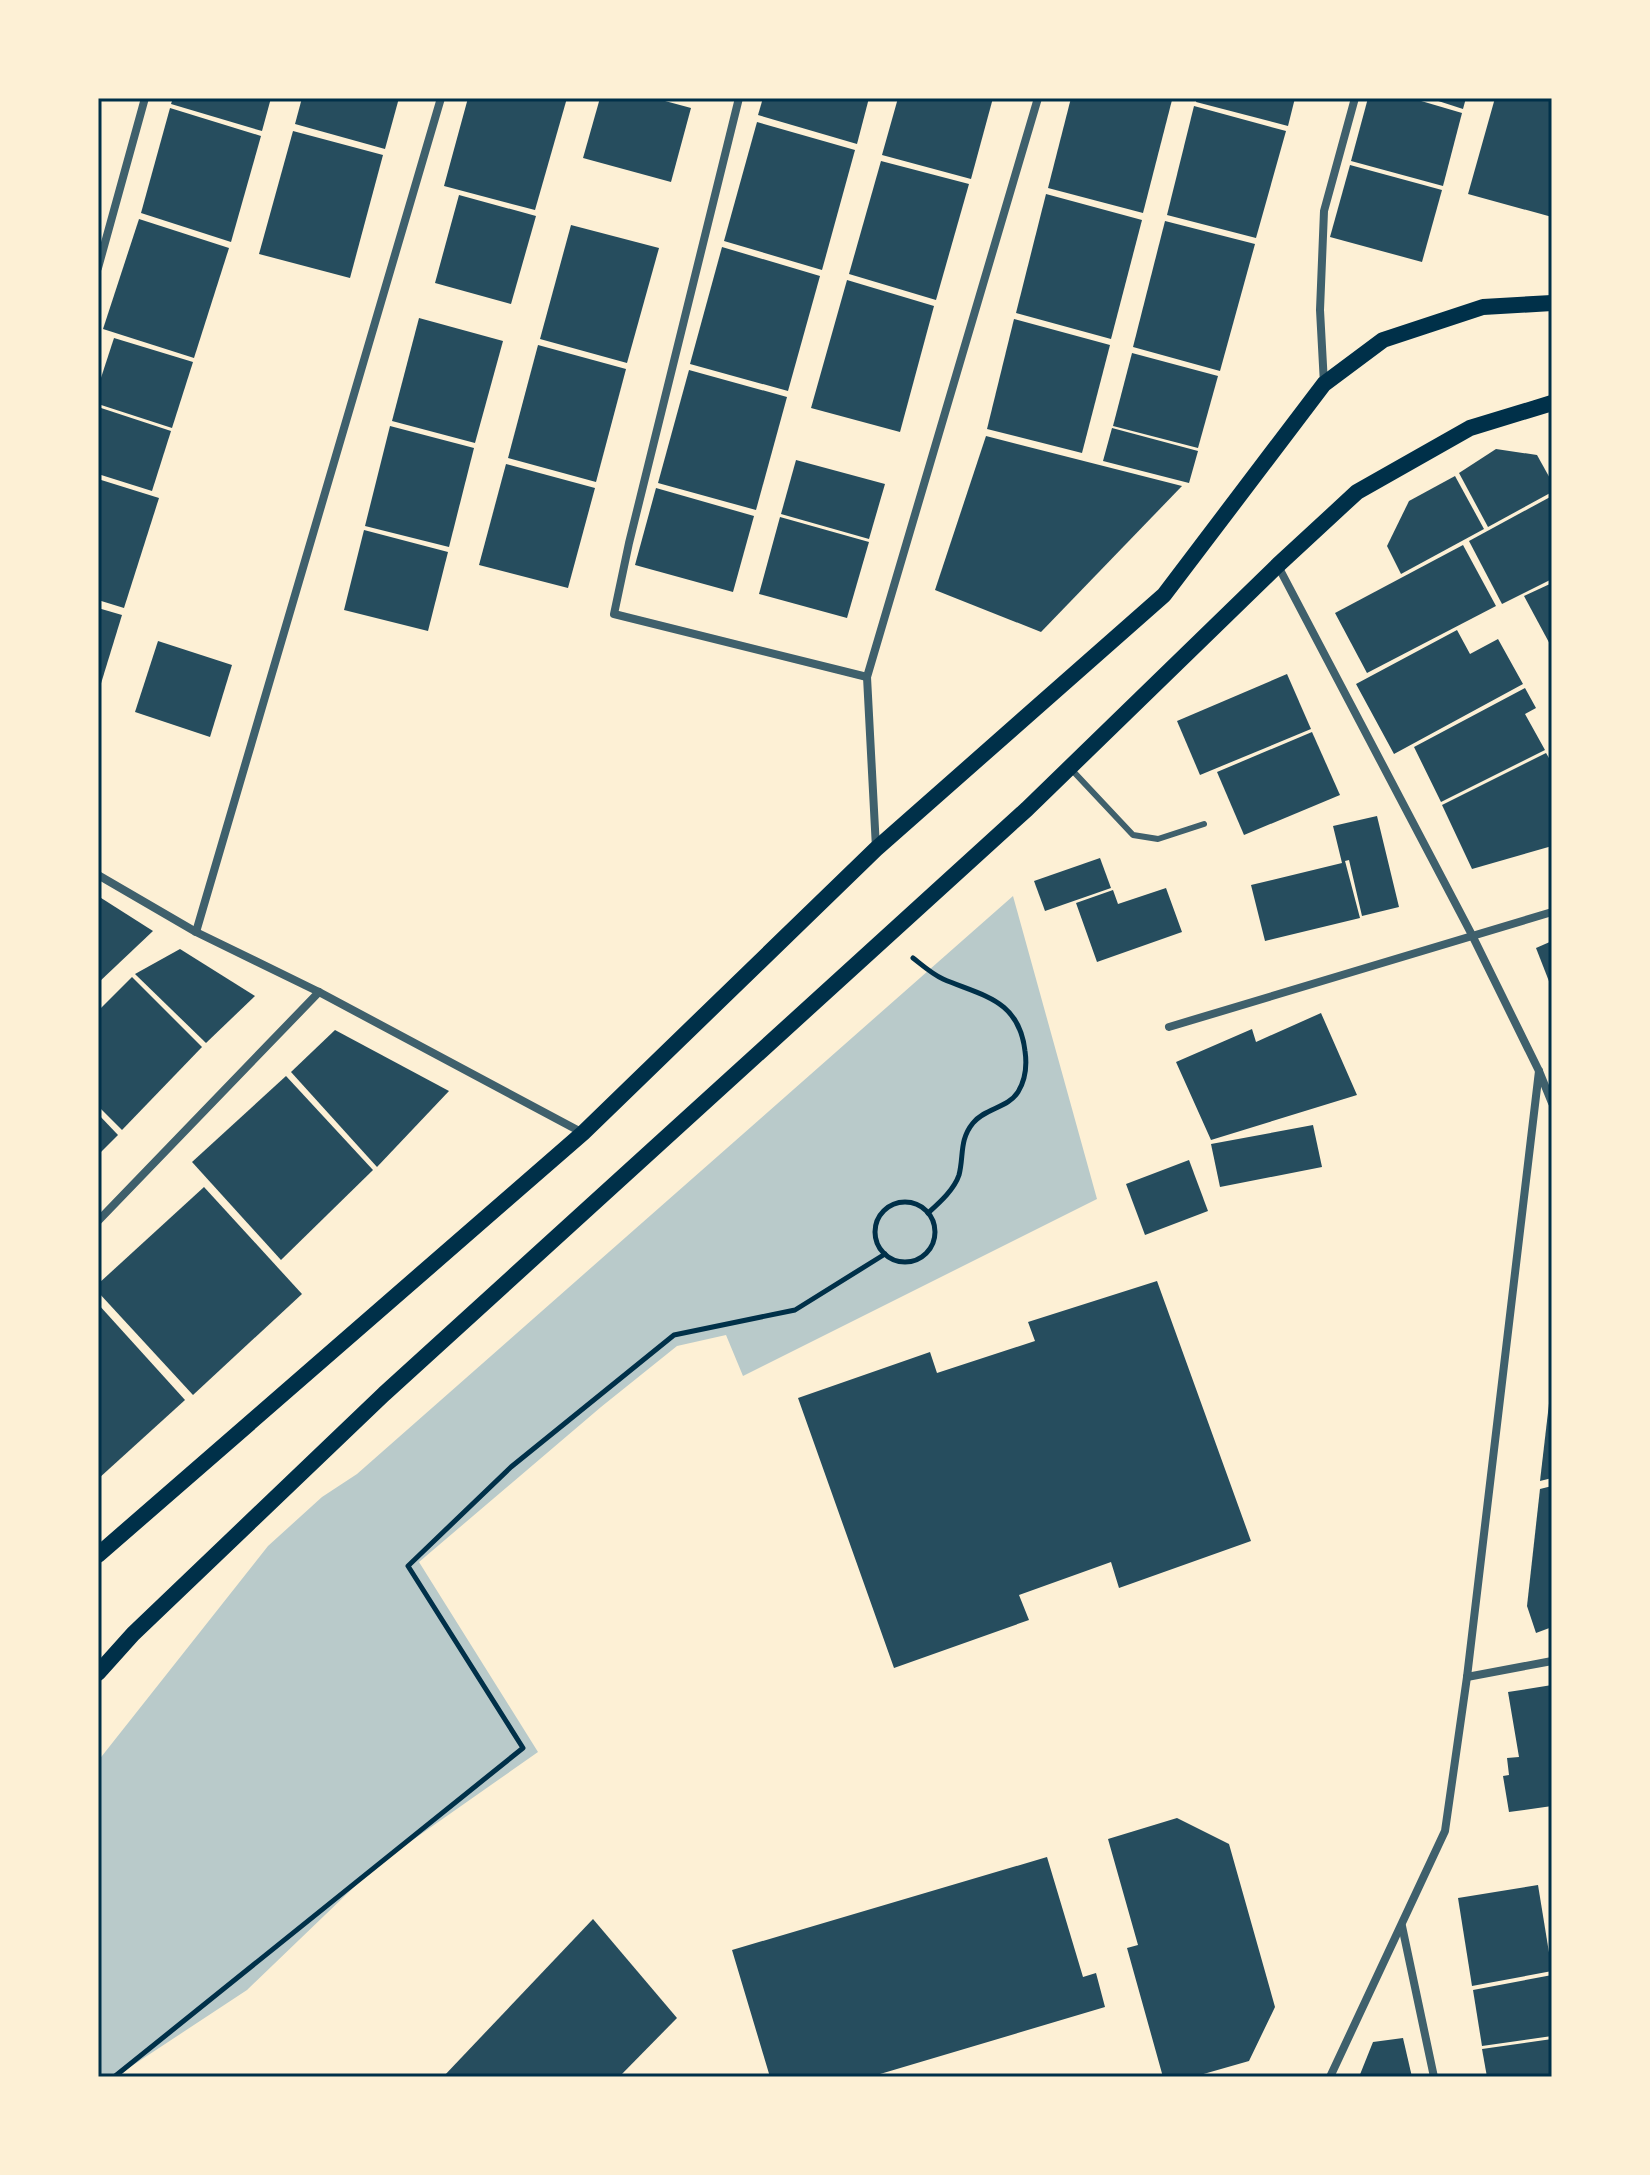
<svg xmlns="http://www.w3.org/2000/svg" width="1650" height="2175" viewBox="0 0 1650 2175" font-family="'Sofia Sans Condensed',sans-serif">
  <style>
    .green { fill: #b9caca }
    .building { fill: #264d5e }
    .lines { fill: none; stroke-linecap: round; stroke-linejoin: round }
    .path { stroke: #003049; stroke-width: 5 }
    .service { stroke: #3f606c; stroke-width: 6 }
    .minor { stroke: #3f606c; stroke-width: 8 }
    .secondary { stroke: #003049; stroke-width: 16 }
    .neatline { fill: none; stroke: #003049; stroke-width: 3 }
  </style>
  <rect width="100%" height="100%" fill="#fdf0d5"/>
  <path class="green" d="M1013,896L1097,1199L743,1376L726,1335L677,1346L601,1407L419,1562L538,1752L377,1865L247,1990L115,2077H98V1761L268,1546L322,1497L357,1474Z"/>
  <g class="building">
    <path d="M173,98H271L262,131L171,104Z"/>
    <path d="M302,98H399L385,149L295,124Z"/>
    <path d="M468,98H567L535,210L444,186Z"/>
    <path d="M600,98H654L691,108L671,182L583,158Z"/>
    <path d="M763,98H869L857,144L758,115Z"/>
    <path d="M898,98H993L971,179L882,155Z"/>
    <path d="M1071,98H1163L1172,100L1143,213L1048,188Z"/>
    <path d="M1197,98H1295L1288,126L1196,102Z"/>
    <path d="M1368,98H1411L1462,113L1443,186L1351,161Z"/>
    <path d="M1429,98H1466L1463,109Z"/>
    <path d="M1495,98H1552V217L1468,194Z"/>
    <path d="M1194,106L1286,131L1256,238L1167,215Z"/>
    <path d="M170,108L261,136L231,242L141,213Z"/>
    <path d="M757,122L855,150L822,270L724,241Z"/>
    <path d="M293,131L383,155L350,278L259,254Z"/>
    <path d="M881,161L969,184L936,300L849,274Z"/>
    <path d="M1350,165L1442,190L1422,262L1330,237Z"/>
    <path d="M1046,194L1142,220L1111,339L1016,313Z"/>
    <path d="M459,195L536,216L511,304L435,283Z"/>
    <path d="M139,219L229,248L194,358L103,329Z"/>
    <path d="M1165,221L1255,244L1220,371L1133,347Z"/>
    <path d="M571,225L659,248L627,363L540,339Z"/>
    <path d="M722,247L820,276L788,391L690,364Z"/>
    <path d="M847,280L934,306L900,432L811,408Z"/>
    <path d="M419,318L503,341L475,443L392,421Z"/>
    <path d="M1014,319L1110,345L1082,453L987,429Z"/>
    <path d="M114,338L193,362L172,428L98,404V387Z"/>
    <path d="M538,345L626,369L596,482L508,458Z"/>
    <path d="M1132,353L1218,376L1198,448L1113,426Z"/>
    <path d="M689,370L787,397L756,510L658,483Z"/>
    <path d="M98,407L171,431L152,491L98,474Z"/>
    <path d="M390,426L474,448L449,547L365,526Z"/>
    <path d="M1112,428L1198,451L1189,483L1103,461Z"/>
    <path d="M986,436L1182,486L1041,632L935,590Z"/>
    <path d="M1496,449L1537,455L1552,482V492L1488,527L1459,473Z"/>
    <path d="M796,460L885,484L869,539L781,514Z"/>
    <path d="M506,464L595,488L568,588L479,565Z"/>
    <path d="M1455,476L1484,529L1401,574L1387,546L1409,501Z"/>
    <path d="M98,479L159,498L124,608L98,600Z"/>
    <path d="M656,488L754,516L733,592L635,565Z"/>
    <path d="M1552,496V579L1502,604L1469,541Z"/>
    <path d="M780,517L869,542L847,618L759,594Z"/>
    <path d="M364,530L448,552L428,631L344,610Z"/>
    <path d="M1463,545L1496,606L1367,673L1335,613Z"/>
    <path d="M1552,583V648L1524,596Z"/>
    <path d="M98,608L122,615L99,690H98Z"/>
    <path d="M1457,630L1470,654L1498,639L1523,684L1394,754L1356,684Z"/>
    <path d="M158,641L232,665L210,737L135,712Z"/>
    <path d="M1287,674L1311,729L1200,775L1177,721Z"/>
    <path d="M1525,688L1536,708L1525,714L1545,750L1441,802L1414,747Z"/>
    <path d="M1312,732L1340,795L1244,835L1217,772Z"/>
    <path d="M1546,753L1552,763V846L1472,869L1442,805Z"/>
    <path d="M1377,816L1399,907L1362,916L1349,860L1345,861L1360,918L1265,941L1251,885L1342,863L1333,826Z"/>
    <path d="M1100,858L1111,888L1045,911L1034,881Z"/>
    <path d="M1166,888L1182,932L1097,962L1076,903L1113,890L1118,904Z"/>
    <path d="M98,896L153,931L98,983Z"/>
    <path d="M1552,941V989L1536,948Z"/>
    <path d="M180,949L255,996L206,1043L135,974Z"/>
    <path d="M132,977L202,1047L122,1130L98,1106V1011Z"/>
    <path d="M1321,1013L1357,1095L1211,1140L1176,1062L1252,1029L1256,1042Z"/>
    <path d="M335,1030L449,1091L377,1167L291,1072Z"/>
    <path d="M286,1076L373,1170L281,1260L192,1162Z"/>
    <path d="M98,1114L118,1135L98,1155Z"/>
    <path d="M1313,1125L1322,1167L1220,1187L1211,1144Z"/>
    <path d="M1189,1160L1208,1211L1145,1235L1126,1184Z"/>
    <path d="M204,1187L302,1294L193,1395L98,1292V1284Z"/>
    <path d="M1157,1281L1251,1541L1119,1588L1111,1562L1019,1595L1029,1620L894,1668L798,1398L930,1352L937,1373L1035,1341L1028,1322Z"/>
    <path d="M98,1304L185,1400L98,1479Z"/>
    <path d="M1550,1395L1552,1478L1540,1481Z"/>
    <path d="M1552,1486V1627L1536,1633L1527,1606L1540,1489Z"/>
    <path d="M1552,1685V1806L1509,1812L1503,1776L1509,1775L1507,1758L1519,1757L1508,1692Z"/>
    <path d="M1177,1818L1229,1844L1275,2007L1249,2061L1193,2077H1163L1127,1948L1138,1945L1108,1839Z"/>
    <path d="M1047,1857L1083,1977L1096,1973L1105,2007L870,2077H770L732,1950Z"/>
    <path d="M1538,1885L1552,1971L1472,1986L1458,1898Z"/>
    <path d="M593,1919L677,2018L619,2077H443Z"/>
    <path d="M1552,1975V2036L1482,2046L1473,1990Z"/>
    <path d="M1403,2038L1412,2077H1359L1373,2042Z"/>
    <path d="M1552,2039V2077H1487L1482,2049Z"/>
  </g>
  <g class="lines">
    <g class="path">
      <path d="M913,958C922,965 932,974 943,979C982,996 1019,999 1025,1051C1027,1065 1026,1079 1018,1092C1008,1108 985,1108 973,1123C959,1140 964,1156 959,1175C954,1190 939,1203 928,1213"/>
      <circle cx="905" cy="1232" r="30"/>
      <path d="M114,2077L523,1748L408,1566L511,1467L674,1335L795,1310L885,1254"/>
    </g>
    <path class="service" d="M1071,769L1133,835L1158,839L1204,824"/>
    <g class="minor">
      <path d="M739,98L629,543L614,614L867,677"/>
      <path d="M98,268L145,98"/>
      <path d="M1324,384L1320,310L1324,211L1355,98"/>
      <path d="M1278,566L1472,935L1539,1071L1552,1103"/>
      <path d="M876,848L867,677L1038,98"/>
      <path d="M98,875L196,932L319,992L583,1133"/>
      <path d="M196,932L441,98"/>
      <path d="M1169,1027L1552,912"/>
      <path d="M98,1221L319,992"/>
      <path d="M1467,1677L1552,1661"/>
      <path d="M1402,1926L1434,2077"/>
      <path d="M1330,2077L1445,1831L1467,1677L1539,1071"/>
    </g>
    <g class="secondary">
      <path d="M98,1555L583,1133L876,849L1164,595L1324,384L1383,340L1483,307L1552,303"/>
      <path d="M98,1673L133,1634L384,1394L1027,809L1278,565L1357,492L1470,428L1552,403"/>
    </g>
  </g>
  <rect width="1650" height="2175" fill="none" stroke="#fdf0d5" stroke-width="200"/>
  <rect x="100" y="100" width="1450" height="1975" class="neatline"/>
</svg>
